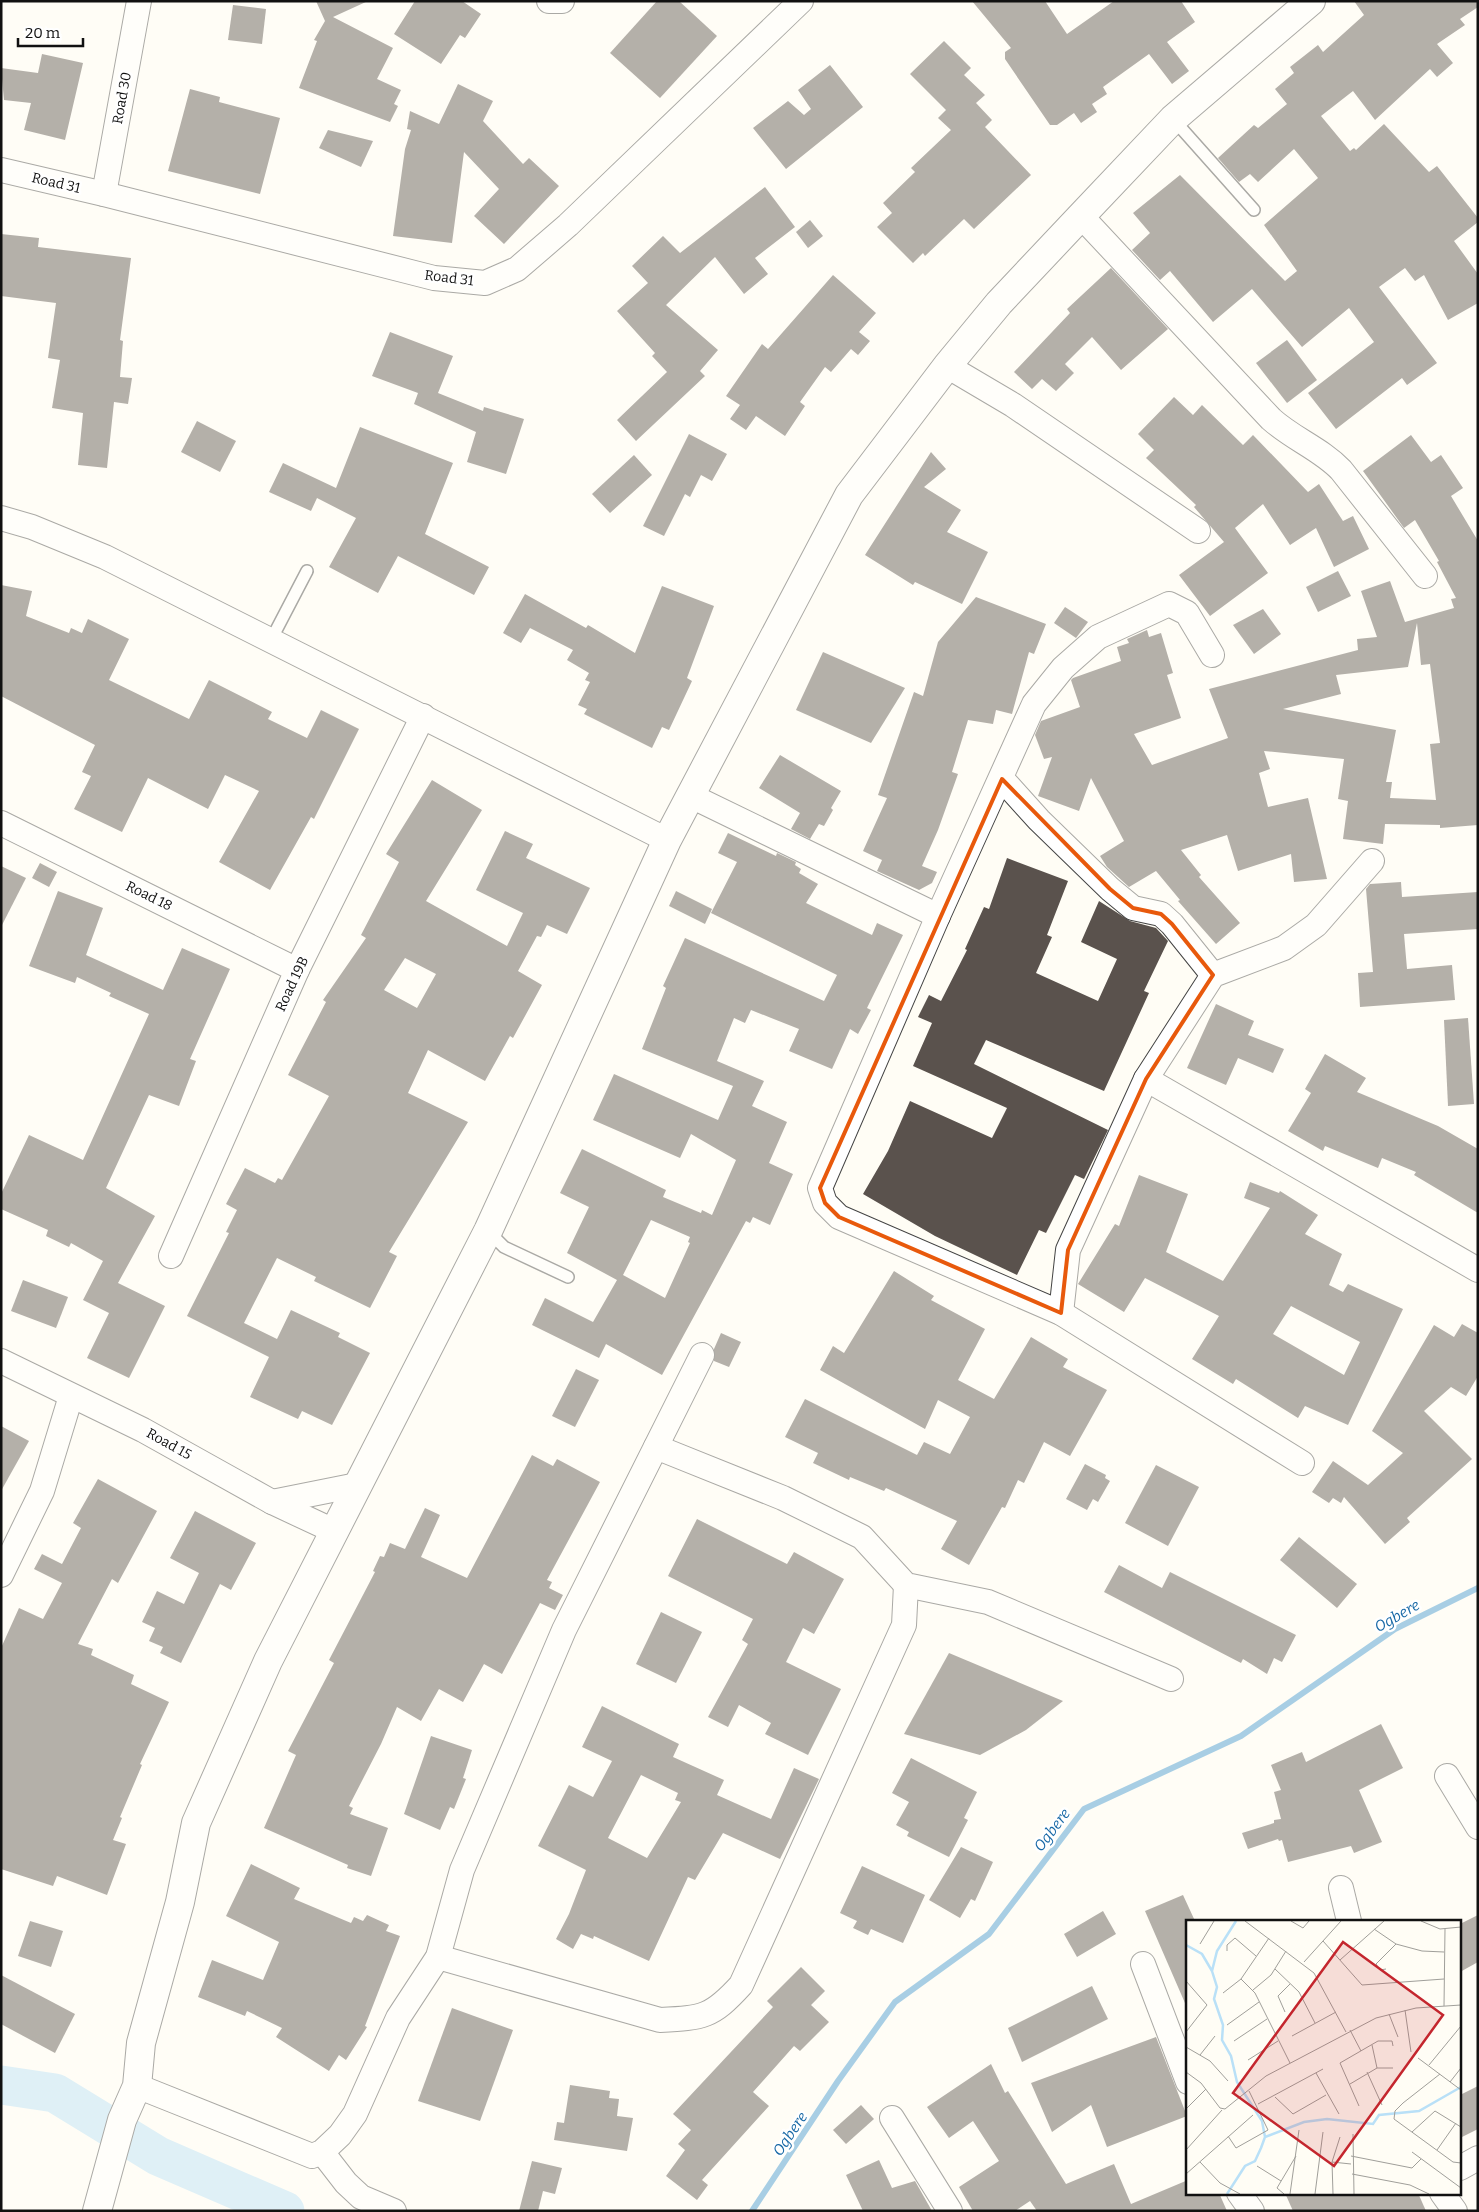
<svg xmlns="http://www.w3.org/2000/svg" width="1479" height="2212" viewBox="0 0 1479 2212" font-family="Bitter,serif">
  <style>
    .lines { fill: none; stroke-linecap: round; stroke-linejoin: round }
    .stream { stroke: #3f96cf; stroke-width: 6 }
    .river { stroke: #b9e0f7; stroke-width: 39 }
    .building { fill: #5a524d; fill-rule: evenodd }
    .service-casing { stroke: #444; stroke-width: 14 }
    .minor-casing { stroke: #444; stroke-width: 26 }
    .tertiary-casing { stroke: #444; stroke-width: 30 }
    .service { stroke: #fff; stroke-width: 11 }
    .minor { stroke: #fff; stroke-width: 24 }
    .tertiary { stroke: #fff; stroke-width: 28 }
    .marked { fill: none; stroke: #e8590c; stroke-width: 4; stroke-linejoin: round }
    .labels { text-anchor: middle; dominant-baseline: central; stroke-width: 5; stroke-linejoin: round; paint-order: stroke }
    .street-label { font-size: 14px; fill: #111; stroke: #fff }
    .water-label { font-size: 15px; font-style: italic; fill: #1768a6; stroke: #fff }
    .inset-river { fill: none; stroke: #b9e0f7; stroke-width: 2.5 }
    .inset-road { fill: none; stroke: #a09f9a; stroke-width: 1 }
    .view { fill: #c4262e; fill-opacity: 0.15; stroke: #c4262e; stroke-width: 2.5 }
    .inset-edge { fill: none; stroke: #111; stroke-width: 2.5 }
  </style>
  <rect width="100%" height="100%" fill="#fffdf5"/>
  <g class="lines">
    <path class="stream" d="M752,2211L838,2081L895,2002L989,1934L1084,1809L1241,1736L1395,1629L1478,1588"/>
    <path class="river" d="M1,2085L55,2093L158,2156L285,2211"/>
  </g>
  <g class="building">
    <path d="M316,1H368L333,17L393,48L377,79L401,90L394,104L398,106L390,122L299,88L317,41L314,40L325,21Z"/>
    <path d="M415,1H462L481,14L465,38L460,35L441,64L394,34Z"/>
    <path d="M657,1H679L717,36L660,98L610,53Z"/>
    <path d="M972,1H1045L1067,34L1114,1H1181L1195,22L1167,42L1189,71L1172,84L1149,54L1103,87L1107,94L1092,104L1097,112L1081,123L1074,113L1057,125H1050L1005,59V52L1011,48Z"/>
    <path d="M1354,1H1478V7L1460,19L1465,25L1437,44L1453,63L1437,77L1430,69L1375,120L1353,91L1321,116L1350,151L1354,148L1356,150L1384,124L1429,172L1437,166L1478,218V222L1454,241L1478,274V303L1448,320L1424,275L1415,281L1405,268L1379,287L1437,363L1407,385L1402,378L1336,429L1308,393L1374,342L1349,308L1302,347L1252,289L1213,322L1170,271L1160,280L1132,250L1150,233L1133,213L1180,175L1285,281L1297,271L1264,225L1318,178L1294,149L1258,182L1250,174L1239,182L1218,158L1254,125L1258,128L1287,104L1275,89L1294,73L1290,67L1318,45L1323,52L1364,15Z"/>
    <path d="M233,5L266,9L262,44L228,40Z"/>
    <path d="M944,41L971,68L964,75L985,95L976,103L992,120L985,127L1031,175L974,229L964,219L925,256L923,253L913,263L877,227L892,213L883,203L915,172L911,168L951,130L938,118L946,110L910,74Z"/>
    <path d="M42,54L83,63L65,140L24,130L31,103L4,100L1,68L38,73Z"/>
    <path d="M830,65L863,107L786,169L753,128L788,101L804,115L811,109L798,90Z"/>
    <path d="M458,84L493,101L483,121L523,164L529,158L559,186L504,244L474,216L499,189L464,152L452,243L393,236L405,149L411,130L407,129L410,111L439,124Z"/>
    <path d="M190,89L220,97L219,102L280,118L260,194L168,171Z"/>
    <path d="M328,130L373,141L361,167L319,148Z"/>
    <path d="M765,187L795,227L755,258L768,274L744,294L715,257L666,305L718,350L700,371L705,376L636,441L617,420L667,372L652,356L655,353L617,311L648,283L632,266L663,236L680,253Z"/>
    <path d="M810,220L823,236L808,248L796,232Z"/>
    <path d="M1,234L39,238L38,247L131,258L120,340L123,341L120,377L132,378L128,404L114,402L107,468L78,465L83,413L52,408L60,360L48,358L56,303L1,296Z"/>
    <path d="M1111,268L1168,329L1121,370L1092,337L1065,364L1074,373L1056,391L1042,379L1032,389L1014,372L1070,313L1067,309Z"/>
    <path d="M833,275L876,313L859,332L870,341L858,355L851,349L831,372L825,367L800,402L805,406L785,436L756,416L746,430L730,419L740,405L726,396L762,344L768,349Z"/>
    <path d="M390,332L453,356L438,393L483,411L484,407L524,419L506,474L467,462L476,432L414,404L418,393L372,376Z"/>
    <path d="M1287,340L1317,380L1287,403L1256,363Z"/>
    <path d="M1174,397L1193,415L1202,405L1243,445L1253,435L1308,492L1319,484L1343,521L1353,516L1369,549L1334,567L1316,528L1290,545L1263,504L1235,528L1268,573L1210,616L1179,575L1224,542L1194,507L1196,505L1146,458L1154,450L1138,434Z"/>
    <path d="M197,421L236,441L220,472L181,452Z"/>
    <path d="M360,427L453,463L425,534L489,567L474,595L398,556L378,593L329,567L356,518L317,498L311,511L269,492L283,463L336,488Z"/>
    <path d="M689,434L727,454L712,481L701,475L690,497L685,494L664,536L643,526Z"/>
    <path d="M1411,435L1431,462L1441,455L1463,488L1451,496L1478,541V825L1440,828V825L1385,824L1383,844L1343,839L1348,801L1338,799L1344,759L1264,751L1270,769L1259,773L1268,807L1308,798L1327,879L1294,882L1291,854L1238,871L1227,835L1181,850L1201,875L1199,877L1240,923L1216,944L1178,901L1180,900L1156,871L1129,887L1107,867L1100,856L1124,841L1091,778L1079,811L1038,796L1052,757L1044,759L1035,735L1041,721L1080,707L1071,680L1073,678L1121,661L1117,647L1129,643L1127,639L1147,630L1149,637L1161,633L1173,673L1167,675L1181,718L1134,734L1152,765L1228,738L1209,689L1358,650L1357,639L1377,637L1361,591L1390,581L1405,622L1454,608L1451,599L1456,598L1437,562L1439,561L1415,520L1404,528L1363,471ZM1417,623L1421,665L1430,664L1440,743L1430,744L1436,800L1390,798L1392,782H1386L1396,730L1283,709L1341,694L1336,675L1408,667Z"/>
    <path d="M931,452L946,469L924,487L961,510L947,532L988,552L962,604L915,582L913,585L865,555Z"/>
    <path d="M634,455L652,475L610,513L592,494Z"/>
    <path d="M1338,571L1351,596L1318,612L1306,587Z"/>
    <path d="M1,585L32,591L26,616L69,633L71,628L82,633L88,619L129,639L109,680L189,719L209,680L272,712L268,719L307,738L321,710L359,729L314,819L311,817L270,890L219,862L259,791L225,775L208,809L148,778L122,832L74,809L91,776L82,772L95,745L1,696Z"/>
    <path d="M662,586L714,606L687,678L692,681L669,730L662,727L652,748L584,714L587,709L578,705L590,682L585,680L589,673L567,660L573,650L530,628L521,643L503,633L525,594L586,628L588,625L635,653Z"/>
    <path d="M976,597L1046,624L1034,654L1029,652L1012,714L996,710L993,724L968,720L952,772L958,774L938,830L922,866L937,872L932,883L919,890L877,871L882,860L863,851L887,798L878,795L914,692L923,696L938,642Z"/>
    <path d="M1065,607L1088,622L1076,638L1054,623Z"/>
    <path d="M1263,609L1281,634L1254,654L1233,625Z"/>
    <path d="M823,652L905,688L871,743L796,710Z"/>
    <path d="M780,755L841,791L831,808L833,810L824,826L819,824L810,839L791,829L800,813L759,788Z"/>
    <path d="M432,780L482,810L426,901L507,946L523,913L476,890L505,831L533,844L526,858L590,888L567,934L547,925L541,937L537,936L518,971L542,985L513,1038L510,1036L485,1081L428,1050L408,1093L468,1122L389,1252L397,1256L370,1308L314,1281L316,1277L277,1258L244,1323L277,1339L291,1310L340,1333L338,1337L370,1353L332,1425L302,1411L298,1419L250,1397L269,1357L187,1316L229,1233L226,1232L237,1210L226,1204L245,1168L275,1183L278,1178L282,1180L329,1096L288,1075L326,1002L323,1000L366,938L361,935L399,862L386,854ZM405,958L436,974L417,1008L384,990Z"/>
    <path d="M728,833L776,856L777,853L796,862L795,865L801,869L799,873L818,884L806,903L872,935L877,923L903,935L867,1008L871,1010L858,1034L850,1029L832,1069L789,1051L799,1029L751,1010L745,1023L734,1018L717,1061L764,1081L752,1106L787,1122L769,1163L793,1174L770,1225L753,1217L750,1223L746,1221L662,1375L606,1344L599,1358L532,1325L545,1298L593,1322L617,1280L567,1253L589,1207L560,1193L582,1149L666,1190L663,1197L701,1213L702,1210L712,1215L736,1160L691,1134L680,1158L593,1120L614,1074L718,1120L733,1086L642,1049L666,988L663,986L685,938L824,1001L837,975L711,913L737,862L718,853ZM651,1220L690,1237L688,1242L690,1243L665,1298L623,1275Z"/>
    <path d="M1007,858L1068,881L1047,935L1052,937L1036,973L1098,1001L1117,959L1081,942L1099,901L1130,921L1156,928L1168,941L1144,991L1149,993L1104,1091L986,1040L974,1064L1108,1130L1084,1179L1075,1175L1046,1233L1039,1230L1017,1275L935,1236L863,1194L888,1151L910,1101L992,1138L1007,1108L913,1066L932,1023L918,1017L929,995L941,1001L967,950L965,949L984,907L989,909Z"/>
    <path d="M40,863L57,872L49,887L32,878Z"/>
    <path d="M1,866L26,878L1,927Z"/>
    <path d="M1401,882L1402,897L1478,892V929L1404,934L1407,969L1452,965L1455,1000L1360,1007L1358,973L1373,972L1366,889L1370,884Z"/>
    <path d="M58,891L103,908L86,955L163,990L182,948L230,969L190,1059L196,1061L179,1106L149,1095L106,1188L155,1216L118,1283L165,1306L129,1378L87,1358L109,1313L83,1300L103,1261L71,1243L69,1247L46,1236L48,1230L1,1209V1194L29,1135L83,1160L149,1014L109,996L111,993L77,977L75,983L29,966Z"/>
    <path d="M676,891L712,909L705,924L669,906Z"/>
    <path d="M1216,1004L1254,1021L1248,1035L1284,1049L1273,1073L1238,1058L1226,1085L1187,1068Z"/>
    <path d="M1468,1018L1474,1104L1448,1106L1444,1020Z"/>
    <path d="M1325,1054L1366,1078L1357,1092L1438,1126L1478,1149V1213L1414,1175L1416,1172L1382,1158L1378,1168L1325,1146L1323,1151L1288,1131L1311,1093L1305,1089Z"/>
    <path d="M1139,1175L1188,1194L1166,1252L1223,1281L1270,1208L1244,1198L1250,1182L1279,1193L1280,1191L1318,1215L1305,1234L1342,1254L1329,1285L1343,1292L1348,1284L1403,1309L1348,1425L1305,1406L1298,1418L1236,1379L1233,1384L1192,1359L1219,1316L1145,1278L1124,1312L1078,1284L1115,1224L1119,1226ZM1291,1306L1360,1342L1344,1375L1273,1334Z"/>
    <path d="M894,1271L934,1296L931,1300L985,1329L958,1380L994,1399L1031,1337L1068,1359L1063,1367L1107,1390L1070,1456L1044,1442L1024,1483L1018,1480L1005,1508L1002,1507L969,1565L941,1549L957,1521L886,1488L884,1491L850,1477L849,1480L813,1463L818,1453L785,1437L805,1399L917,1455L924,1442L950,1454L970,1417L938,1400L925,1429L820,1370L833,1346L844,1353Z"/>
    <path d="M23,1280L68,1297L56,1328L11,1311Z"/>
    <path d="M1462,1324L1478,1333V1376L1466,1396L1451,1387L1424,1411L1472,1459L1407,1518L1410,1522L1385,1544L1344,1497L1341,1503L1333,1498L1329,1503L1312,1492L1333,1461L1368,1485L1403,1453L1372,1431L1434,1325L1454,1337Z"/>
    <path d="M721,1333L741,1342L729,1367L714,1361V1349Z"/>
    <path d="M576,1369L599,1380L575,1427L552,1416Z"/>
    <path d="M1,1426L29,1441L1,1491Z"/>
    <path d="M532,1455L553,1466L557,1459L600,1482L547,1580L552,1582L549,1588L563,1595L555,1610L540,1603L502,1674L484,1664L463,1702L439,1689L421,1721L397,1707L381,1744L349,1806L353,1808L350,1814L388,1828L371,1876L347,1868L348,1865L264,1828L296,1755L288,1751L334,1663L329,1660L375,1572L373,1571L380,1556L384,1557L390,1543L405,1549L425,1508L440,1515L421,1557L467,1578Z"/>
    <path d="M1085,1464L1106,1475L1105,1478L1110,1481L1098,1502L1093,1499L1087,1510L1066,1499Z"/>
    <path d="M1156,1465L1199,1487L1168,1546L1125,1523Z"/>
    <path d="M98,1479L157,1511L118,1583L112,1579L78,1644L93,1649L91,1655L134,1675L131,1684L169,1702L140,1764L142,1765L120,1817L122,1818L113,1840L126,1844L107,1895L57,1876L53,1886L1,1869V1648L19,1608L43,1619L62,1583L34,1569L42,1554L62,1564L81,1528L73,1523Z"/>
    <path d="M195,1511L256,1543L231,1590L220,1584L181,1663L160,1653L163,1647L149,1641L155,1628L142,1622L157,1591L184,1604L199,1573L170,1558Z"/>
    <path d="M697,1519L787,1564L794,1552L844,1579L814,1634L803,1628L786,1662L841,1689L808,1755L765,1734L771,1723L739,1705L728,1727L708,1717L748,1644L742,1640L753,1619L668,1576Z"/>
    <path d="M1299,1537L1357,1584L1337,1608L1280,1560Z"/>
    <path d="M1119,1565L1162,1588L1170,1572L1296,1635L1282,1662L1274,1658L1267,1674L1243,1659L1241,1663L1104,1592Z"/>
    <path d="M661,1612L702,1632L676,1683L636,1664Z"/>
    <path d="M949,1653L1063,1701L1026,1730L980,1755L904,1734Z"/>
    <path d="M602,1706L679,1744L673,1757L724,1780L717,1795L771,1819L794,1768L819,1779L780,1859L723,1833L695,1880L688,1877L649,1961L594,1936L593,1939L581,1934L573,1949L556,1939L569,1914L586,1870L538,1846L569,1785L593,1797L612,1761L582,1747ZM641,1775L678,1793L675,1800L681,1802L647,1858L608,1838Z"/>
    <path d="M1381,1724L1403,1768L1359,1790L1382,1842L1354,1853L1351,1846L1288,1862L1282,1840L1279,1841L1278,1839L1248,1849L1242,1833L1274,1823V1820L1281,1819L1274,1792L1281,1790L1271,1765L1302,1752L1306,1762Z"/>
    <path d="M431,1736L472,1750L463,1778L466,1779L454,1809L450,1807L440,1830L404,1814Z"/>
    <path d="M911,1758L977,1792L964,1818L968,1820L949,1857L907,1836L909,1832L896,1825L909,1802L892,1793Z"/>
    <path d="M961,1847L993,1862L975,1901L971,1899L960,1918L929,1900Z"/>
    <path d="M251,1864L300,1888L294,1899L351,1923L354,1917L363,1921L367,1915L389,1925L386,1931L400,1936L365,2026L367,2027L346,2060L339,2055L329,2071L276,2037L282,2028L247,2011L245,2016L198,1997L212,1960L263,1980L279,1942L226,1916Z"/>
    <path d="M862,1866L925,1895L903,1943L871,1929L868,1935L853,1928L857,1921L840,1913Z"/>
    <path d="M1183,1895L1195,1921H1188V2010L1145,1911Z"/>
    <path d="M1103,1911L1116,1934L1077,1957L1064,1934Z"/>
    <path d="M1478,1915V1962L1460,1972V1924Z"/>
    <path d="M30,1921L63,1931L51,1967L18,1956Z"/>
    <path d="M801,1967L825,1991L811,2005L829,2022L800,2051L794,2046L753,2092L769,2106L702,2180L708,2185L697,2200L666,2176L685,2150L678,2144L691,2130L673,2114L773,2007L767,2001Z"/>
    <path d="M1,1975L75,2014L55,2053L1,2024Z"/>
    <path d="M1092,1986L1108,2019L1022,2062L1008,2028Z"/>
    <path d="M452,2008L513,2030L480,2121L418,2101Z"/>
    <path d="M1156,2037L1187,2116L1107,2147L1091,2105L1052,2132L1031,2083Z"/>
    <path d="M991,2064L1005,2093L1008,2091L1066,2184L1114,2164L1131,2204L1188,2180V2193H1219L1227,2211H1037L1030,2201L1015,2211H973L959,2187L999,2161L973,2121L949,2138L927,2107Z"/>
    <path d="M570,2085L610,2091L609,2098L619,2099L617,2116L633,2118L627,2151L554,2140L557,2122L564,2123Z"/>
    <path d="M1478,2086V2129L1460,2138V2095Z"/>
    <path d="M861,2105L874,2119L846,2144L833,2130Z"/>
    <path d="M879,2160L892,2188L915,2181L932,2211H863L846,2175Z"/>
    <path d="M532,2161L562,2168L555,2194L543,2191L538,2211H519Z"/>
    <path d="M1285,2193H1418L1426,2211H1293Z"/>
  </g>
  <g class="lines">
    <g class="service-casing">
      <g id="service">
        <path d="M1173,119L1254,210"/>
        <path d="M271,640L307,571"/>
        <path d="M488,1231L504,1247L568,1277"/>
      </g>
    </g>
    <g class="minor-casing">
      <g id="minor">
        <path d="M549,1H562"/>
        <path d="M1,170L104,194L434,278L485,283L517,269L568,225L801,1"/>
        <path d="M104,194L139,1"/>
        <path d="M1081,216L1271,419C1293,439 1321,449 1341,470L1425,576"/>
        <path d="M947,366L1013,405L1198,531"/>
        <path d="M1,518L32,527L105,557L667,840"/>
        <path d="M1212,655L1187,613L1169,604L1098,637L1063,668L1034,704L938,916L820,1188L825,1203L839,1217L1061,1313L1302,1463"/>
        <path d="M1002,779L1039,820L1110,889L1133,908L1161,914L1172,924L1213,975"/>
        <path d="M689,795L938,916"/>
        <path d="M1,823L297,970"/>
        <path d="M1146,1079L1478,1270"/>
        <path d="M171,1256L297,970L423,716"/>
        <path d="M1061,1313L1068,1250L1146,1079L1213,975L1284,948L1316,925L1372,861"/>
        <path d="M1,1361L143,1430L272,1502L334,1531"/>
        <path d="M656,1447L783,1498L862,1537L906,1585L988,1602L1171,1679"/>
        <path d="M272,1502L357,1485"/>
        <path d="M1,1575L42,1491L71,1396"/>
        <path d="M1447,1776L1478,1827"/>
        <path d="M1341,1888L1349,1921"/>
        <path d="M438,1957L660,2020C703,2018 712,2017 741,1985L904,1625L906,1585"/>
        <path d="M1143,1964L1188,2082"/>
        <path d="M137,2086L312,2156L322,2152L340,2135L355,2114L398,2018L438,1957L462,1870L564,1630L702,1355"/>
        <path d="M892,2118L950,2211"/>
        <path d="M322,2152L346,2183L361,2197L394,2211"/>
        <path d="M1460,2168L1478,2158"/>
        <path d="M1239,2193L1252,2211"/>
        <path d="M1442,2193L1455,2211"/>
      </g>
    </g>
    <g class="tertiary-casing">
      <path id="tertiary" d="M97,2211L122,2120L137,2086L141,2043L180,1902L196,1823L268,1661L488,1231L667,840L849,495L947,366L999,303L1081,216L1173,119L1311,1"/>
    </g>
    <use href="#service" class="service"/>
    <use href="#minor" class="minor"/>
    <use href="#tertiary" class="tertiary"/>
  </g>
  <path d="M0 0H1479V2212H0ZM1002,779L1110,889L1133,908L1161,914L1172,924L1213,975L1146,1079L1068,1250L1061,1313L839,1217L825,1203L820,1188Z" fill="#fffdf5" fill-opacity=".55" fill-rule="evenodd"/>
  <path class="marked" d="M1002,779L1110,889L1133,908L1161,914L1172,924L1213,975L1146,1079L1068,1250L1061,1313L839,1217L825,1203L820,1188Z"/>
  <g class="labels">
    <g class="street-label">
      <text transform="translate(122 98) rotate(-80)">Road 30</text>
      <text transform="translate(56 183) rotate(13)">Road 31</text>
      <text transform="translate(449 278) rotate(7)">Road 31</text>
      <text transform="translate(149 896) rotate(26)">Road 18</text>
      <text transform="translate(292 984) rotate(-65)">Road 19B</text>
      <text transform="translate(169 1444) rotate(29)">Road 15</text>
    </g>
    <g class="water-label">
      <text transform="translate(1397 1616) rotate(-30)">Ogbere</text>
      <text transform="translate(1052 1830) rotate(-53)">Ogbere</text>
      <text transform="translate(790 2134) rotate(-56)">Ogbere</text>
    </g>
  </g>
  <g transform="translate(1186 1920)">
    <rect width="275" height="275" fill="#fffdf5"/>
    <path class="inset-river" d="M50,1L31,31L26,51L31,67L28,79L37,105L36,120L45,136L51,162L76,201L79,217M0,25L16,34L26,51M75,228L79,217L118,202L141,199L187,204L193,195L233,191L275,167M41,274L59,246L69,241L75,228"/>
    <path class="inset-road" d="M59,1L128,53L160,112M105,1L117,8L123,1M235,1L254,9L275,7M188,9L210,24L236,31L258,32M137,21L176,65L258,59M14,24L28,1M41,31V25L49,18L70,36M154,40L198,1M118,42L155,1M89,49L113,72L129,103M200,49L194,50L190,44L210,24M55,59L69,73L104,143M0,61L21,85L0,112M67,70L85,55L100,31M37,73L55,59L83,18M258,86L259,9M219,90L225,132M99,92L92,76L104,64M203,94L212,117M41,105L73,82M164,110L175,131M106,116L150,92M48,121L81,99M186,125L191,148M0,127L24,141L42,161M14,135L29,116M232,138L275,170M62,140L92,121M243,145L275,106M0,152L15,163L34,188L39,189L80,156L190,98L230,88L275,85M181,152L196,185M130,153L153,194M254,154L217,183L209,191L208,199L267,242L275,243M264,162L275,148M164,164L191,148H207M89,177L107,194L140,175M72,184L137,149M173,186L154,143L192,121H206L207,126M0,189L20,169M226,212L249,191L275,207M167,214L168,274M42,216L50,228L82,210L63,171M0,230L36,190M251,230L270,203M226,232L275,268M165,236L226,248L235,239M14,242L34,263L54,274M146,242L165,244M71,246L95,261M0,254L67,195M166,254L224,265L243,274M98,274L91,268L110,236M104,274L113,210M129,274L137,212M147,274L146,242L154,217"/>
    <path class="view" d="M157,22L257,95L148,246L47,173Z"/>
    <rect width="275" height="275" class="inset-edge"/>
  </g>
  <rect width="1479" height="2212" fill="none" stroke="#111111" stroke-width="5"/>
  <path d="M18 38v8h65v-8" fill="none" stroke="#111111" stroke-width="2.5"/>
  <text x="25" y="38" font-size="15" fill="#111111" stroke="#ffffff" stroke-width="4" paint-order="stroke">20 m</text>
</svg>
